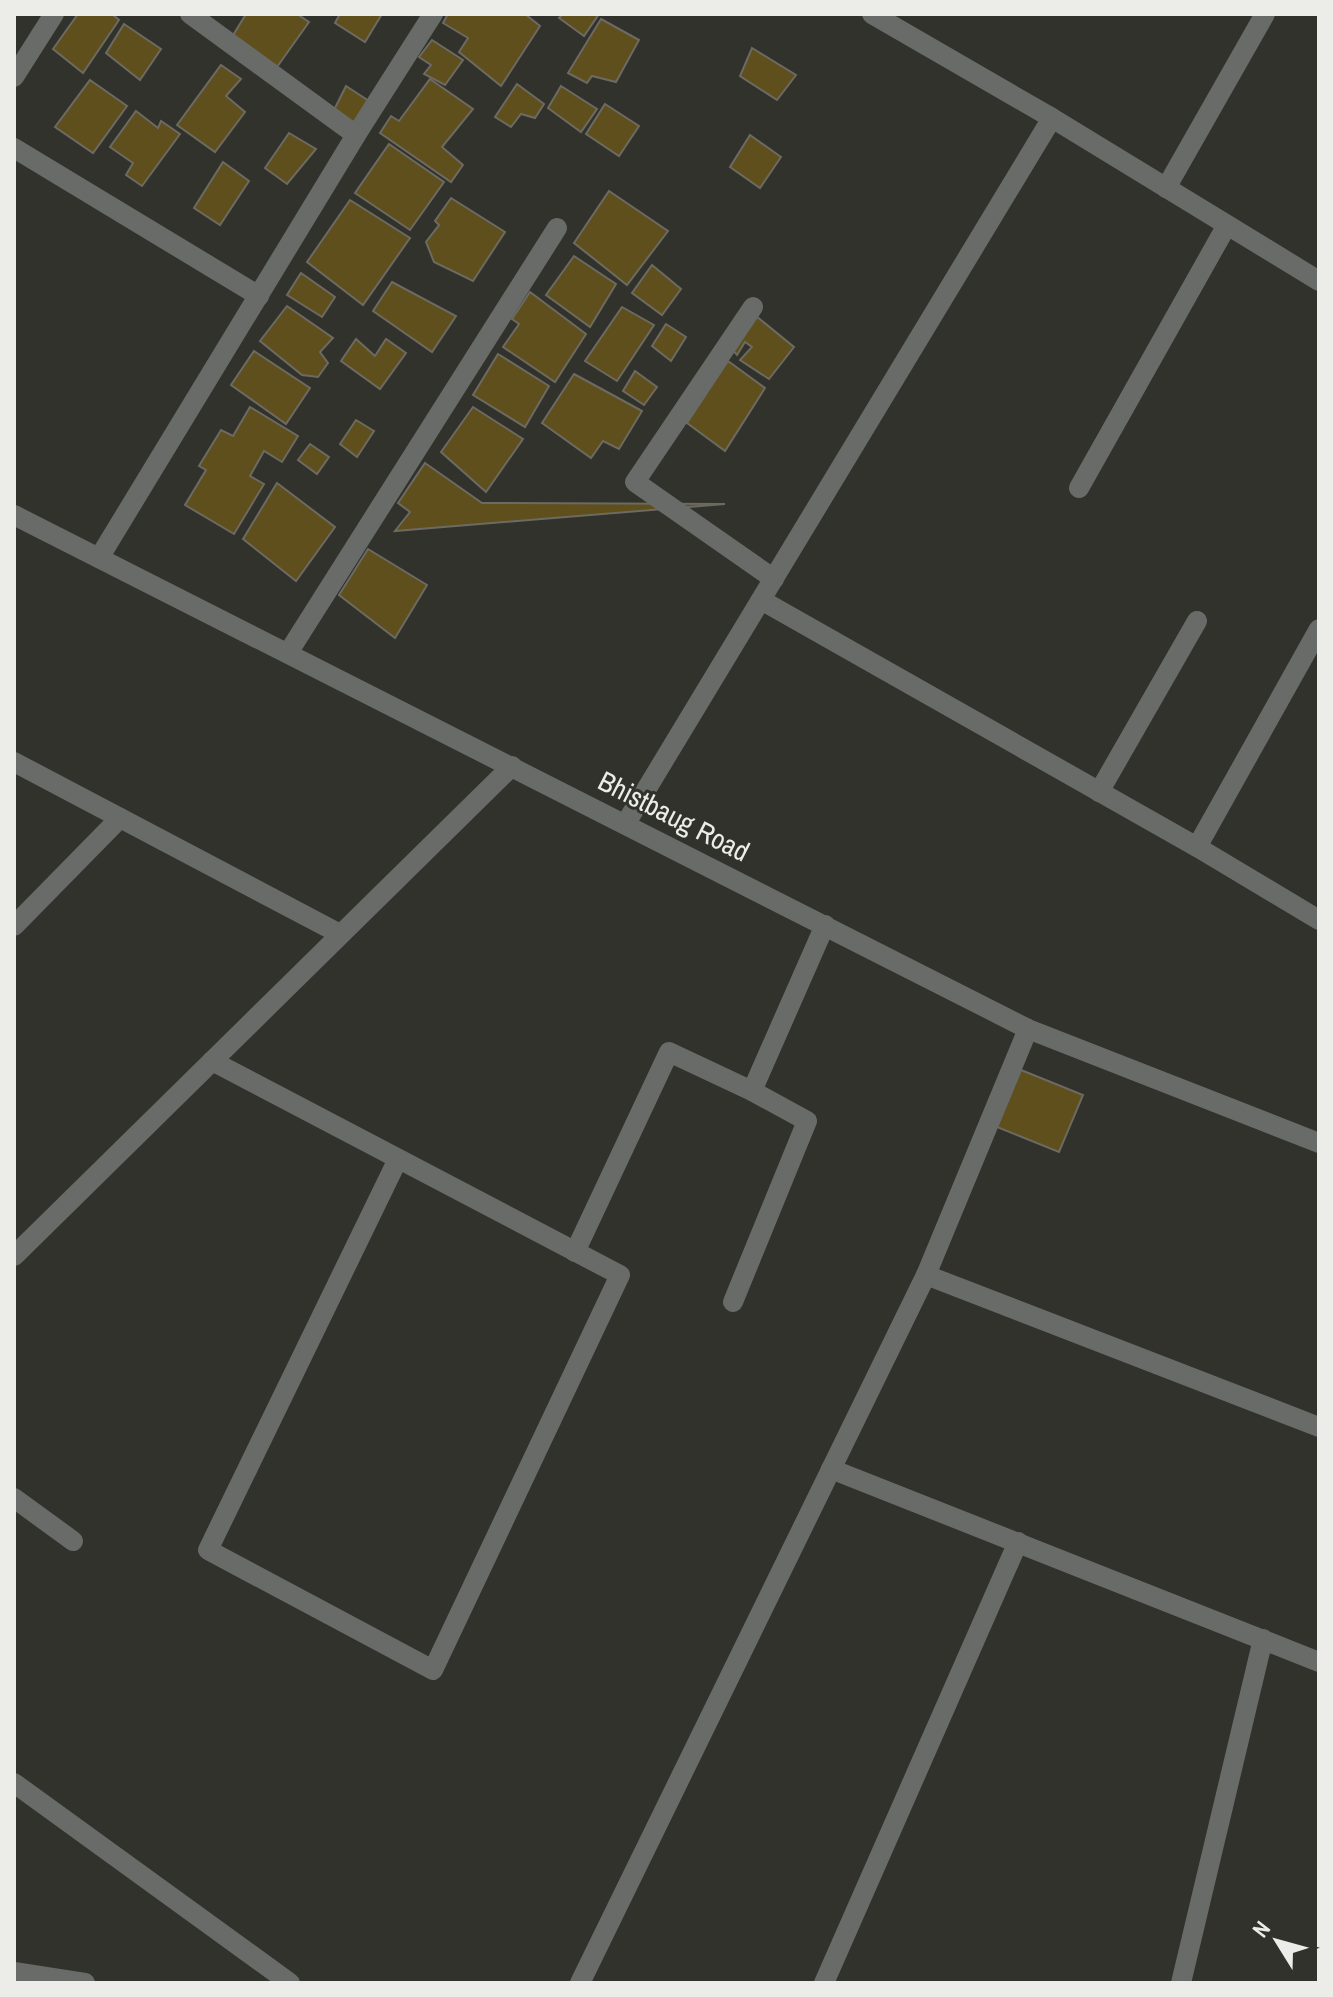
<svg xmlns="http://www.w3.org/2000/svg" width="1333" height="1997" viewBox="0 0 1333 1997" font-family="'Archivo Narrow',sans-serif">
  <style>
    .building { fill: #5e4f1c; stroke: #6c6a62; stroke-width: 2 }
    .lines { fill: none; stroke-linecap: round; stroke-linejoin: round }
    .minor { stroke: #686b68; stroke-width: 20 }
    .tertiary { stroke: #686b68; stroke-width: 20 }
    .labels { text-anchor: middle; dominant-baseline: central; stroke-width: 6; stroke-linejoin: round; paint-order: stroke }
    .street-label { font-size: 28px; fill: #ecede9; stroke: #30322b }
  </style>
  <rect width="100%" height="100%" fill="#30322b"/>
  <g class="building">
    <path d="M78,14H112L119,20L83,73L53,49Z"/>
    <path d="M246,14H297L309,22L277,67L232,37Z"/>
    <path d="M340,14H382L365,42L335,23Z"/>
    <path d="M448,14H525L540,26L501,86L459,52L468,38L443,23Z"/>
    <path d="M563,14H599L584,36L559,18Z"/>
    <path d="M601,19L639,40L616,82L592,76L587,83L568,73Z"/>
    <path d="M124,24L161,49L140,80L106,53Z"/>
    <path d="M432,40L463,60L445,85L424,74L431,65L419,57Z"/>
    <path d="M752,48L796,75L777,100L740,76Z"/>
    <path d="M221,65L241,79L226,96L245,112L215,152L177,125Z"/>
    <path d="M430,79L473,109L442,147L463,165L451,182L380,133L391,116L399,121Z"/>
    <path d="M90,80L127,106L93,153L55,127Z"/>
    <path d="M517,84L544,104L535,118L521,114L511,127L495,117Z"/>
    <path d="M346,86L372,103L356,124L334,110Z"/>
    <path d="M561,86L597,109L581,132L548,108Z"/>
    <path d="M605,104L639,126L619,156L586,134Z"/>
    <path d="M136,111L158,128L161,121L180,134L142,186L126,175L133,163L110,147Z"/>
    <path d="M289,133L316,149L287,184L265,168Z"/>
    <path d="M750,135L781,157L760,188L730,167Z"/>
    <path d="M389,144L444,182L410,230L355,193Z"/>
    <path d="M223,162L249,181L220,225L194,208Z"/>
    <path d="M609,191L668,231L627,285L574,243Z"/>
    <path d="M451,198L505,232L473,281L434,262L426,242L439,225L435,221Z"/>
    <path d="M350,200L410,238L363,305L307,262Z"/>
    <path d="M574,256L616,284L590,327L546,295Z"/>
    <path d="M652,265L681,289L662,315L632,293Z"/>
    <path d="M301,273L335,297L322,317L287,295Z"/>
    <path d="M392,282L456,316L432,352L373,311Z"/>
    <path d="M530,292L586,334L555,382L503,347L519,324L512,319Z"/>
    <path d="M287,306L333,338L320,352L328,363L318,377L302,375L260,341Z"/>
    <path d="M622,307L654,325L617,381L585,361Z"/>
    <path d="M756,316L794,347L769,379L740,360L752,347L745,342L737,355L733,350Z"/>
    <path d="M666,324L686,337L671,361L652,346Z"/>
    <path d="M356,339L375,356L386,339L406,353L380,389L341,361Z"/>
    <path d="M254,351L310,388L286,424L231,385Z"/>
    <path d="M498,354L549,386L525,427L473,395Z"/>
    <path d="M728,361L765,388L725,451L687,423Z"/>
    <path d="M635,371L657,387L644,405L623,391Z"/>
    <path d="M574,374L642,411L619,449L603,441L591,458L542,423Z"/>
    <path d="M250,407L298,436L282,462L264,451L250,476L264,484L234,534L185,505L206,470L199,466L221,430L233,436Z"/>
    <path d="M473,407L523,439L486,492L441,452Z"/>
    <path d="M356,420L374,431L357,457L340,444Z"/>
    <path d="M310,444L329,457L317,474L298,460Z"/>
    <path d="M425,463L482,503L725,504L395,531L410,512L398,503Z"/>
    <path d="M277,483L335,527L296,581L243,539Z"/>
    <path d="M368,549L427,585L395,638L339,595Z"/>
    <path d="M1021,1070L1083,1095L1059,1152L997,1127Z"/>
  </g>
  <g class="lines">
    <g class="minor">
      <path d="M872,14L1052,118L1319,281"/>
      <path d="M14,77L54,14"/>
      <path d="M356,135L433,14"/>
      <path d="M14,148L259,296"/>
      <path d="M1166,188L1265,14"/>
      <path d="M753,307L635,482L774,579"/>
      <path d="M1079,488L1227,225"/>
      <path d="M99,558L356,135L190,14"/>
      <path d="M761,600L1197,847L1319,629"/>
      <path d="M288,653L557,228"/>
      <path d="M14,762L340,934"/>
      <path d="M1099,792L1197,621"/>
      <path d="M626,823L1052,118"/>
      <path d="M1197,847L1319,920"/>
      <path d="M14,926L120,818"/>
      <path d="M212,1061L620,1275L433,1670L208,1550L398,1159"/>
      <path d="M575,1252L669,1052L752,1091L825,925"/>
      <path d="M14,1256L512,766"/>
      <path d="M926,1275L1319,1427"/>
      <path d="M733,1302L807,1121L752,1091"/>
      <path d="M831,1469L1319,1662"/>
      <path d="M14,1498L73,1541"/>
      <path d="M14,1783L290,1983"/>
      <path d="M14,1972L85,1983"/>
      <path d="M580,1983L926,1275L1028,1029"/>
      <path d="M824,1983L1018,1542"/>
      <path d="M1181,1983L1263,1639"/>
    </g>
    <path class="tertiary" d="M14,515L1028,1029L1319,1143"/>
  </g>
  <g class="labels">
    <g class="street-label">
      <text transform="translate(674 816) rotate(27)">Bhistbaug Road</text>
    </g>
  </g>
  <rect width="1333" height="1997" fill="none" stroke="#ecede9" stroke-width="32"/>
  <g transform="translate(1277 1941) rotate(307)" stroke="#30322b" stroke-width="6" paint-order="stroke">
  <path d="M0-6L14 30L0 20L-14 30Z" fill="#ecede9"/>
  <text y="-12" font-size="22" font-weight="bold" text-anchor="middle" fill="#ecede9">N</text>
  </g>
</svg>
